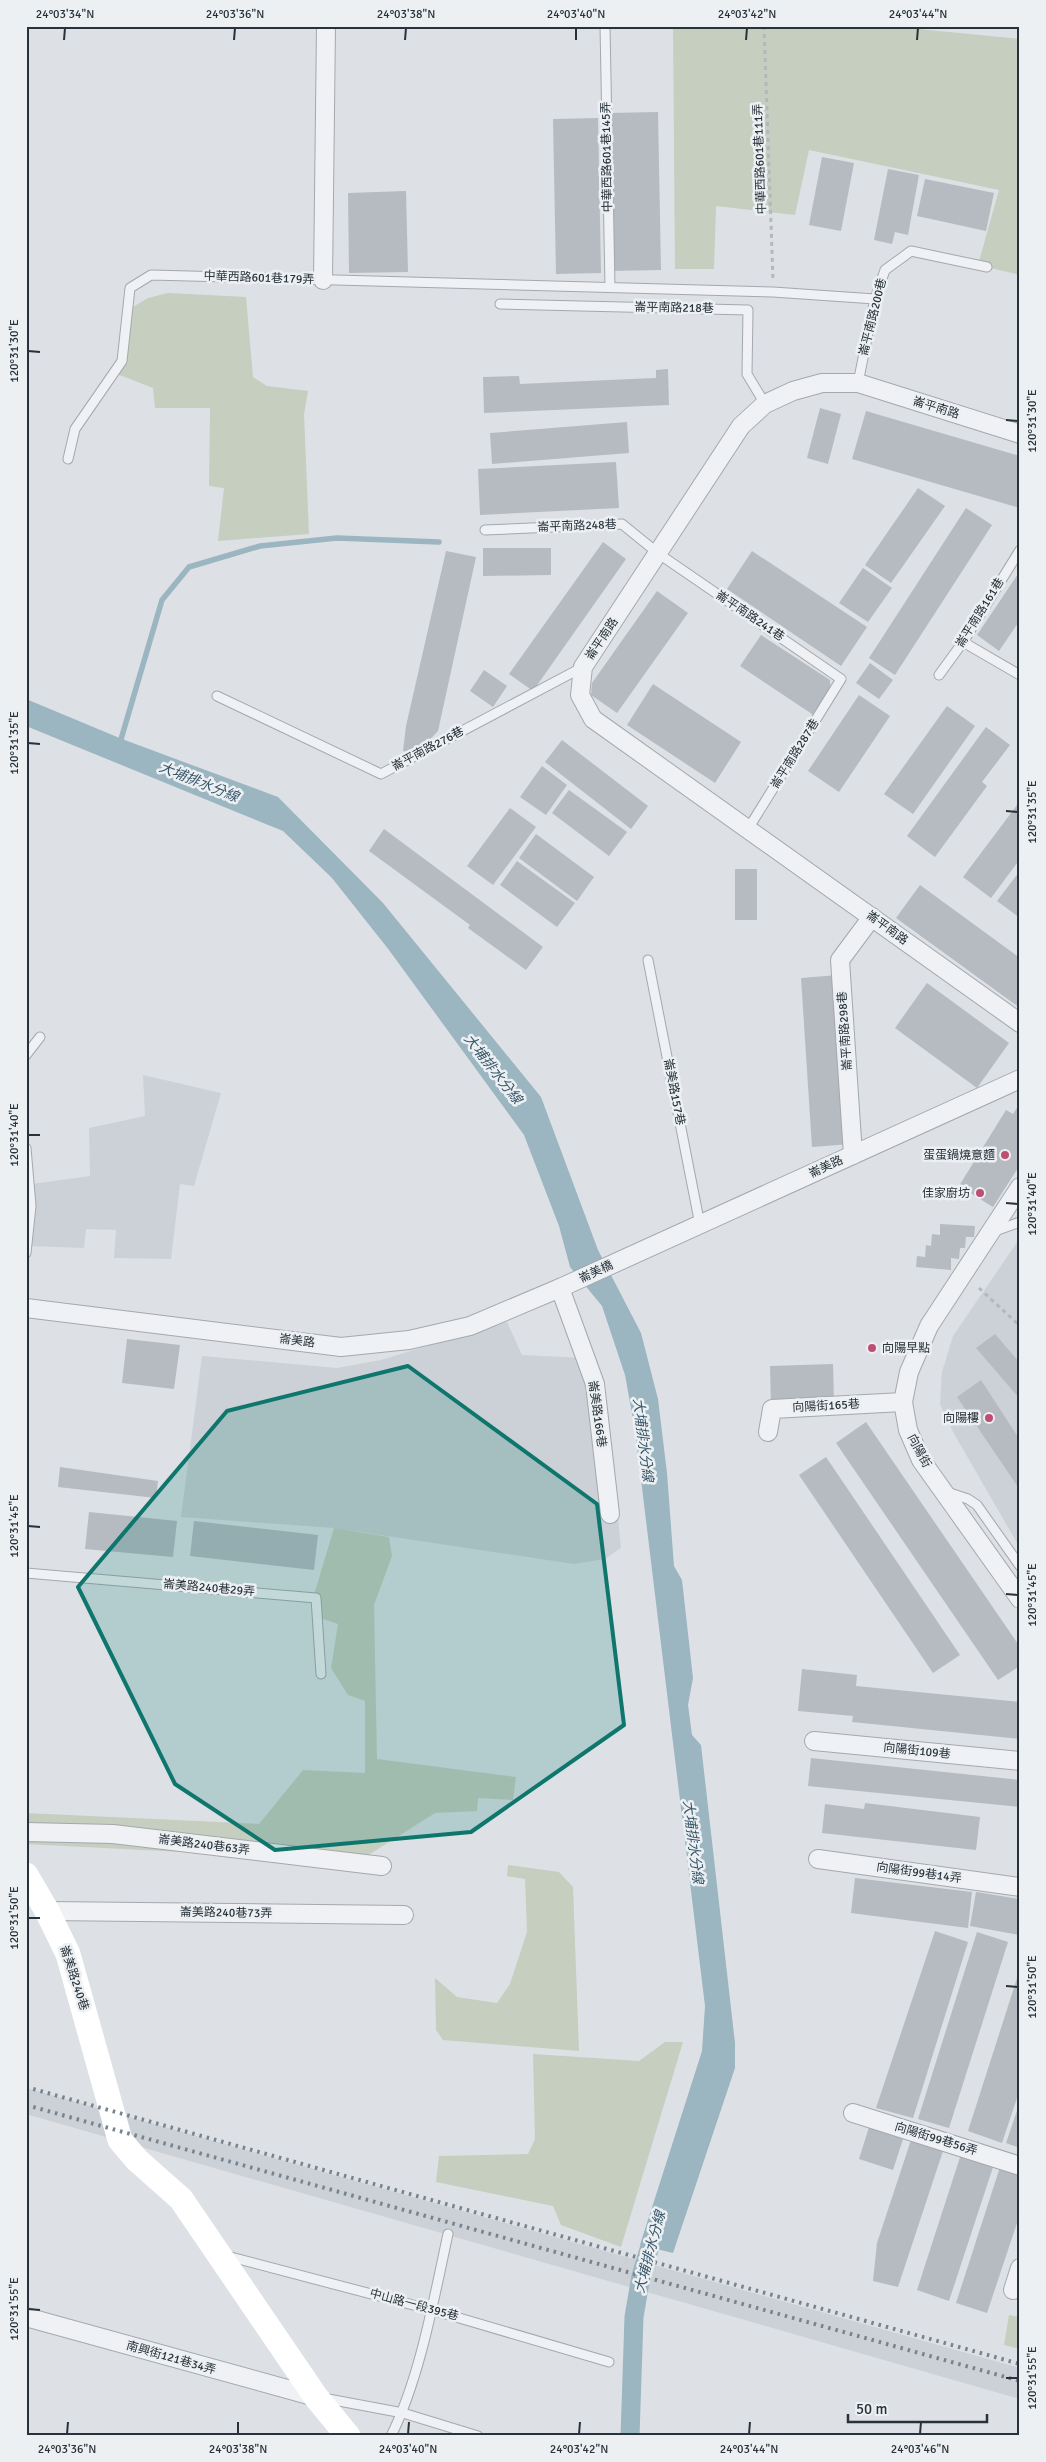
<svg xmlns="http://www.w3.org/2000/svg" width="1046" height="2462" viewBox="0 0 1046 2462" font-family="Signika,'Noto Sans TC',sans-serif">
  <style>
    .built { fill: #cbd1d6 }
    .green { fill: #c5cebf }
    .water { fill: #9bb5c1 }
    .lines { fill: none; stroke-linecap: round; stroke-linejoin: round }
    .stream { stroke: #9bb5c1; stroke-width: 5.5 }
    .canal { stroke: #9bb5c1; stroke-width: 19 }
    .building { fill: #b5bbc1 }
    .lane-casing { stroke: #a3a9ae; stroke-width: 11 }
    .street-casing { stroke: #a3a9ae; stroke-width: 20 }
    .path { stroke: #b3b8bc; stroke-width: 3; stroke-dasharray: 4 4; stroke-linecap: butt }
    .lane { stroke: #eff1f4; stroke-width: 9 }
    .street { stroke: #eff1f4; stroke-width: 18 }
    .secondary { stroke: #fff; stroke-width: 25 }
    .rail { stroke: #78838d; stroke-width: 4; stroke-dasharray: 2.5 5; stroke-linecap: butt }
    .marked { fill: #0f766e; fill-opacity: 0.2; stroke: #0f766e; stroke-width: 4; stroke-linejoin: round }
    .ticks { fill: none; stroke: #28323a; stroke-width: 2 }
    .poi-dot { fill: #be4d73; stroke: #ecf0f3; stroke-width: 2 }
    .labels { text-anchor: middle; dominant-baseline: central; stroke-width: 5; stroke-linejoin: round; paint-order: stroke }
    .street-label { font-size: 12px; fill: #28323a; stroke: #ecf0f3 }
    .poi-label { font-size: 12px; fill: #28323a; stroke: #ecf0f3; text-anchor: end }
    .water-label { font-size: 14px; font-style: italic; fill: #375669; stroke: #ecf0f3 }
    .neatline { fill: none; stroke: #28323a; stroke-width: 2 }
    .ticks-label { font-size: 12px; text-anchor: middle; fill: #28323a }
  </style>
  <rect width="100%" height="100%" fill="#dde1e5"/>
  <g class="built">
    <path d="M143,1075L221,1093L194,1186L180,1184L171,1259L114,1258L116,1230L86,1229L84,1248L27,1246L26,1252V1193L32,1184L90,1176L89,1128L145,1116Z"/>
    <path d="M1020,1238V1548L953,1432L940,1404L942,1372L953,1336Z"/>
    <path d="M507,1322L522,1355L585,1358L612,1452L621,1548L605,1559L574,1564L334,1528L181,1517L202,1356L337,1368L381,1360Z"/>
    <path d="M26,2088L1020,2368V2399L26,2114Z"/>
  </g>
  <g class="green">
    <path d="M673,26H888L1020,39V275L978,265L999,190L809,150L795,215L716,206L714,269H675Z"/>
    <path d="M168,293L246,297L253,377L267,386L308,391L304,414L309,534L218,541L224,488L209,486L210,408H155L153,388L117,374L133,307L148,298Z"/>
    <path d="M334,1528L389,1537L392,1556L374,1605L377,1759L516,1777L513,1800L478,1798L477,1811L435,1813L359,1861L26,1844V1813L259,1824L303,1770L365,1773V1701L348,1695L331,1668L338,1624L317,1617L314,1595Z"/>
    <path d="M508,1865L559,1872L573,1887L579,2051L443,2040L436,2030L435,1978L457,1997L497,2003L510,1984L527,1932L525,1879L507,1876Z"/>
    <path d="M665,2042H683L621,2247L561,2225L553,2206L436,2182L439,2156L528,2154L535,2139L533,2054L639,2061Z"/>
    <path d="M1009,2315L1020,2317V2349L1004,2345Z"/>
  </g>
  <path class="water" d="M26,699L122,739L278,797L383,903L541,1097L598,1250L641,1333L658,1399L667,1473L674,1566L682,1580L693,1678L688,1705L692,1735L701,1745L735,2043V2068L673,2253L640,2245L702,2051L705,2006L635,1430L625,1375L602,1306L570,1267L559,1226L524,1135L389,950L332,878L283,831L26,726Z"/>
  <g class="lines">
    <path class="stream" d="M119,746L162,600L189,567L260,546L337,538L439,542"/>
    <path class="canal" d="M630,2436L634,2317L641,2276L657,2223"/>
  </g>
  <g class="building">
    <path d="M658,112L661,270L611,271L608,113Z"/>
    <path d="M598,118L601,273L556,274L553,119Z"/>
    <path d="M822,157L854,163L841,231L809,225Z"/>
    <path d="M888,169L919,175L908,235L895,232L892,244L874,240Z"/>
    <path d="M925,179L994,193L986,231L917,216Z"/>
    <path d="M406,191L408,272L349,273L348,193Z"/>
    <path d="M668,369L669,405L484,413L483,377L519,376L520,384L631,379L656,378V370Z"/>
    <path d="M820,408L841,414L828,464L807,458Z"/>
    <path d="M866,411L1020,456V508L852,459Z"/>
    <path d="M627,422L629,453L492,464L490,433Z"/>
    <path d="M616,462L619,508L480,515L478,469Z"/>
    <path d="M918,488L945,506L891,583L865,565Z"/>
    <path d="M966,508L992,525L895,675L869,658Z"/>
    <path d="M603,542L626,559L533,691L509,674Z"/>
    <path d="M483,548H551V575L483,576Z"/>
    <path d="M446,551L476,557L438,731L417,753L403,751L406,726Z"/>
    <path d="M752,551L867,627L841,666L727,589Z"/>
    <path d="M863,568L892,588L868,622L839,603Z"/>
    <path d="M1020,571V620L999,651L977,635Z"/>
    <path d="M657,591L688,613L617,713L591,695L592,683Z"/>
    <path d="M761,635L830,680L831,693L815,716L740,666Z"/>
    <path d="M870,663L893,680L879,699L856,683Z"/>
    <path d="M484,670L507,686L493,707L470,691Z"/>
    <path d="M653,684L741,742L715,783L627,725Z"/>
    <path d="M859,695L890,716L839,792L808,771Z"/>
    <path d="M947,706L975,726L913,814L884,794Z"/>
    <path d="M986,727L1010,745L982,782L987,786L935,857L907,836Z"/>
    <path d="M562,740L648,806L631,829L545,762Z"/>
    <path d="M542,766L567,785L546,815L520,797Z"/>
    <path d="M569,790L627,832L609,856L552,813Z"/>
    <path d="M1020,801V859L991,898L963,877Z"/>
    <path d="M510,808L536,827L493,885L467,866Z"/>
    <path d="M384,829L543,947L526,970L468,928L470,925L369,851Z"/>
    <path d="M536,834L594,877L577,901L519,858Z"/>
    <path d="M517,861L575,903L557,927L500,885Z"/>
    <rect x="735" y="869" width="22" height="51"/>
    <path d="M1020,871V918L997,901Z"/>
    <path d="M920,885L1020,958V1008L896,918Z"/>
    <path d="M838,975L850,1144L812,1147L801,978Z"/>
    <path d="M927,983L1009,1043L977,1088L895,1028Z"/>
    <path d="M1020,1103V1165L993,1207L959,1186L1006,1110L1013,1114Z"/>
    <path d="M940,1224L975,1226L974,1237H966L965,1248H960L959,1259L951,1258V1270L916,1267L917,1256L925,1257L926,1245L931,1246L932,1234L940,1235Z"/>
    <path d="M995,1334L1020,1363V1399L976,1348Z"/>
    <path d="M127,1339L180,1345L174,1389L122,1383Z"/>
    <path d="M833,1364L834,1403L771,1405L770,1366Z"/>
    <path d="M981,1380L1020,1440V1490L957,1397Z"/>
    <path d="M866,1422L1020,1647V1666L998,1680L836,1443Z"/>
    <path d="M826,1457L960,1655L933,1673L799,1475Z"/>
    <path d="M60,1467L158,1481L156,1498L58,1487Z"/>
    <path d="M89,1512L177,1521L173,1557L85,1549Z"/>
    <path d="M194,1521L318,1535L314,1570L190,1556Z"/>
    <path d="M802,1669L857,1675L856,1686L1020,1702V1739L852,1722L853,1716L798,1711Z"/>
    <path d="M811,1758L1020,1780V1807L808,1786Z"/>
    <path d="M865,1803L980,1817L976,1850L822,1833L825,1804L864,1809Z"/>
    <path d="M855,1878L972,1892L968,1928L851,1913Z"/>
    <path d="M976,1892L1020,1899V1935L970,1926Z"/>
    <path d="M935,1931L968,1942L913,2118L876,2108Z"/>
    <path d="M977,1932L1008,1942L949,2128L918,2119Z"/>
    <path d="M1019,1972L1020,2089L1002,2143L968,2131Z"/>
    <path d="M1020,2102V2148L1006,2143Z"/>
    <path d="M869,2127L903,2139L893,2170L859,2159Z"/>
    <path d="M912,2137L944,2148L898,2287L873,2281L877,2243Z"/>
    <path d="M962,2151L995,2161L949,2301L917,2290Z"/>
    <path d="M1001,2164L1020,2170V2214L987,2313L956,2303Z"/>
  </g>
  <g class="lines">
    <g class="lane-casing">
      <g id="lane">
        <path d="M605,26L610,287"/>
        <path d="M500,304L748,310L747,374L765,404"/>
        <path d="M858,383L875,299L885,270L911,251L987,267"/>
        <path d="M68,459L75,429L122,361L130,288L151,275L773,292L875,299"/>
        <path d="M485,530L622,524L659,554L841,679L748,829"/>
        <path d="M963,642L1020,675"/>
        <path d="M939,675L963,642L1020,550"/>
        <path d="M217,696L381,774L583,667"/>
        <path d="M648,960L700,1225"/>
        <path d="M26,1055L40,1037"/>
        <path d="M26,1148L31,1206L26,1253"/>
        <path d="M995,1231L1020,1222"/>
        <path d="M947,1492L968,1499L977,1505L1020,1566"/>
        <path d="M26,1573L316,1598L321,1674"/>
        <path d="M227,2256L432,2310L609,2362"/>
        <path d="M323,2398L403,2413L478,2436"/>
        <path d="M391,2436C420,2378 434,2298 448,2234"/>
      </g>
    </g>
    <g class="street-casing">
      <g id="street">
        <path d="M323,280L326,26"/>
        <path d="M1020,434L858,383H822L793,391L765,404L741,426L583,667L580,695L593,719L1020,1023"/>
        <path d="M853,1155L840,960L872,917"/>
        <path d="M1020,1187L929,1326L909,1372L903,1402L908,1430L921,1460L1020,1599"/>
        <path d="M560,1288L595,1384L610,1514"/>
        <path d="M26,1308L341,1347L409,1340L470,1326L560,1288L1020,1079"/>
        <path d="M768,1432L772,1409L903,1402"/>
        <path d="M814,1741L1020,1761"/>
        <path d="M26,1832L113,1834L382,1866"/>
        <path d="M818,1859L1020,1887"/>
        <path d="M47,1911L404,1915"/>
        <path d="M853,2113L1020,2166"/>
        <path d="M1013,2290L1020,2268"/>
        <path d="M26,2317L316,2397"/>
      </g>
    </g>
    <g class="path">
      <path d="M764,26L773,280"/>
      <path d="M979,1288L1020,1326"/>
    </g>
    <use href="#lane" class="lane"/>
    <use href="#street" class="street"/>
    <path class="secondary" d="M26,1875L47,1911L68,1954L120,2140L137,2160L181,2199L316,2397L348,2436"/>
    <g class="rail">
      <path d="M26,2087L1020,2364"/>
      <path d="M26,2105L1020,2381"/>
    </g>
  </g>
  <path class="marked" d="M408,1366L597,1504L624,1725L471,1832L275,1850L175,1784L78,1587L227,1411Z"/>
  <path class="ticks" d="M64,40L65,28M234,40L235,28M405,40L406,28M576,40V28M746,40L747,28M917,40L918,28M28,351L40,352M1006,420L1018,421M28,743L40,744M1006,811L1018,812M28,1135H40M1006,1203L1018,1204M28,1526L40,1527M1006,1594L1018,1595M28,1918H40M1006,1986L1018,1987M28,2309L40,2310M1006,2378H1018M67,2434L68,2422M238,2434V2422M408,2434L409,2422M579,2434L580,2422M749,2434L750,2422M920,2434L921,2422"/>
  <g class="poi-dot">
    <circle cx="1005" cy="1155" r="5"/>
    <circle cx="980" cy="1193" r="5"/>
    <circle cx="872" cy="1348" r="5"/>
    <circle cx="989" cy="1418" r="5"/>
  </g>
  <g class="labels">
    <g class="street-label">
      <text transform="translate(607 157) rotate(-91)">中華西路601巷145弄</text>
      <text transform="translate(760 159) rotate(-92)">中華西路601巷111弄</text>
      <text transform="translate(259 278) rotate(2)">中華西路601巷179弄</text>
      <text transform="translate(674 308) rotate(1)">崙平南路218巷</text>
      <text transform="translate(873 317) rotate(-76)">崙平南路200巷</text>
      <text transform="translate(936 408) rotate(17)">崙平南路</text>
      <text transform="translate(577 526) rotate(-2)">崙平南路248巷</text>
      <text transform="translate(980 613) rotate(-58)">崙平南路161巷</text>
      <text transform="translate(750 616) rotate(34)">崙平南路241巷</text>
      <text transform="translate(602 639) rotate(-56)">崙平南路</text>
      <text transform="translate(428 749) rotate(-28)">崙平南路276巷</text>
      <text transform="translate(795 754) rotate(-58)">崙平南路287巷</text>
      <text transform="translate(887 928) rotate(36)">崙平南路</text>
      <text transform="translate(845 1031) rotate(-94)">崙平南路298巷</text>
      <text transform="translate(674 1092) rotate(79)">崙美路157巷</text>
      <text transform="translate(826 1167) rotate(-25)">崙美路</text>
      <text transform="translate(596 1272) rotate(-25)">崙美橋</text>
      <text transform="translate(297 1341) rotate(7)">崙美路</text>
      <text transform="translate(826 1406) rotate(-3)">向陽街165巷</text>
      <text transform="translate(597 1414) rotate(82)">崙美路166巷</text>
      <text transform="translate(919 1451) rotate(62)">向陽街</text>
      <text transform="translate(209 1588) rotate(5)">崙美路240巷29弄</text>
      <text transform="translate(917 1751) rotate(6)">向陽街109巷</text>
      <text transform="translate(204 1845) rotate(7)">崙美路240巷63弄</text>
      <text transform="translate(919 1873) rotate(8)">向陽街99巷14弄</text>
      <text transform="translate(226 1913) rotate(1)">崙美路240巷73弄</text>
      <text transform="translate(74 1978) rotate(72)">崙美路240巷</text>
      <text transform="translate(936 2139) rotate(17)">向陽街99巷56弄</text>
      <text transform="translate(414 2305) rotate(15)">中山路一段395巷</text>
      <text transform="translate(171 2358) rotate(16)">南興街121巷34弄</text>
    </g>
    <g class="poi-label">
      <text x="995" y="1155">蛋蛋鍋燒意麵</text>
      <text x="970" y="1193">佳家廚坊</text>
      <text x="882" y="1348" text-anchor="start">向陽早點</text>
      <text x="979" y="1418">向陽樓</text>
    </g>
    <g class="water-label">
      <text transform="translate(199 782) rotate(22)">大埔排水分線</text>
      <text transform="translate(493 1069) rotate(52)">大埔排水分線</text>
      <text transform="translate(643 1440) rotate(83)">大埔排水分線</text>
      <text transform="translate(693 1842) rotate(83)">大埔排水分線</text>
      <text transform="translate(650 2252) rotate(-75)">大埔排水分線</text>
    </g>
  </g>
  <rect width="1046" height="2462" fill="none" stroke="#ecf0f3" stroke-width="55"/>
  <path d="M848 2414v8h139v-8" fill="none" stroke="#28323a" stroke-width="2.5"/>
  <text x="856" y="2414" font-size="15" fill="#28323a" stroke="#ecf0f3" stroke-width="4" paint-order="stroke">50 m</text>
  <rect x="28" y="28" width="990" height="2406" class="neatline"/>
  <g class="ticks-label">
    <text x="65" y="18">24°03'34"N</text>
    <text x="235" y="18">24°03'36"N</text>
    <text x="406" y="18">24°03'38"N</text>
    <text x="576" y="18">24°03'40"N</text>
    <text x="747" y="18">24°03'42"N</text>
    <text x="918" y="18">24°03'44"N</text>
    <text transform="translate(14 351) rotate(-90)" y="4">120°31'30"E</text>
    <text transform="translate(1032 421) rotate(-90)" y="4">120°31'30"E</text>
    <text transform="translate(14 743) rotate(-90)" y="4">120°31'35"E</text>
    <text transform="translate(1032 812) rotate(-90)" y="4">120°31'35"E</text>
    <text transform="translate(14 1135) rotate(-90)" y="4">120°31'40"E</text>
    <text transform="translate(1032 1204) rotate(-90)" y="4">120°31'40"E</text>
    <text transform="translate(14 1526) rotate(-90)" y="4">120°31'45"E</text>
    <text transform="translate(1032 1595) rotate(-90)" y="4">120°31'45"E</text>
    <text transform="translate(14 1918) rotate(-90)" y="4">120°31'50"E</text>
    <text transform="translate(1032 1987) rotate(-90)" y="4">120°31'50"E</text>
    <text transform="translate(14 2309) rotate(-90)" y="4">120°31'55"E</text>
    <text transform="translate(1032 2378) rotate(-90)" y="4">120°31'55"E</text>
    <text x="67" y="2453">24°03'36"N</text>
    <text x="238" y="2453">24°03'38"N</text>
    <text x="408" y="2453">24°03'40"N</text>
    <text x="579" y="2453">24°03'42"N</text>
    <text x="749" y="2453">24°03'44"N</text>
    <text x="920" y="2453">24°03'46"N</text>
  </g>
</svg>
